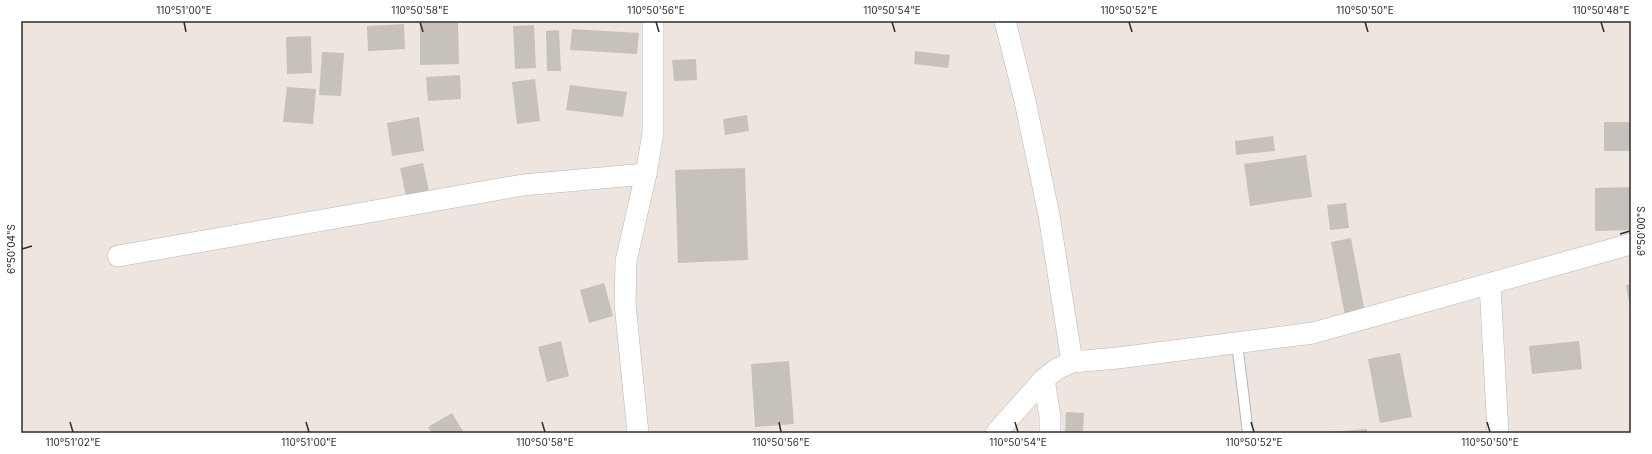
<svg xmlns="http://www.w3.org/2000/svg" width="1652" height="454" viewBox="0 0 1652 454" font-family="Inter,sans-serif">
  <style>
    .building { fill: #c6c1ba }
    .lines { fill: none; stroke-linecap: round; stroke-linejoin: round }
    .lane-casing { stroke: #b2b6c0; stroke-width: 12 }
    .street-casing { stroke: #b2b6c0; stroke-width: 22 }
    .lane { stroke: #fff; stroke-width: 10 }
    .street { stroke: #fff; stroke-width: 21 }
    .ticks { fill: none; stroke: #2c2c2c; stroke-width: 1.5 }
    .neatline { fill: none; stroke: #2c2c2c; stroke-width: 1.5 }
    .ticks-label { font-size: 10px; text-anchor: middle; fill: #2c2c2c }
  </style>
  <rect width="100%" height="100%" fill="#eee6de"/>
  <g class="building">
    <path d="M420,23H458L459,64L420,65Z"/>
    <path d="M404,24L405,49L368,51L367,26Z"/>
    <path d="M534,25L536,68L515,69L513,26Z"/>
    <path d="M572,29L639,33L637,54L570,50Z"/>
    <path d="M559,30L561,71H547L546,31Z"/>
    <path d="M311,36L312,73L287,74L286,37Z"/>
    <path d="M915,51L950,55L948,68L914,64Z"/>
    <path d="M322,52L344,53L341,96L319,95Z"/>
    <path d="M696,59L697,80L674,81L672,60Z"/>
    <path d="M460,75L461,99L428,101L426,77Z"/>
    <path d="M535,79L540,121L517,124L512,82Z"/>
    <path d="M570,85L627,92L623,117L566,110Z"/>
    <path d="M287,87L316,89L313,124L283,122Z"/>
    <path d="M747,115L749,131L725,135L723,119Z"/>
    <path d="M419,117L424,151L392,156L387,123Z"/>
    <rect x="1604" y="122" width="27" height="29"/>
    <path d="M1273,136L1275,151L1236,155L1235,141Z"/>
    <path d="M1306,155L1312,197L1250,206L1244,164Z"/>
    <path d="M423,163L429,191L406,196L400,168Z"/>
    <path d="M745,168L748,260L678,263L675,170Z"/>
    <path d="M1631,187V230L1595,231V188Z"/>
    <path d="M1346,203L1349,228L1330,230L1327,205Z"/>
    <path d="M1351,238L1365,313L1345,316L1331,242Z"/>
    <path d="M604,283L613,316L589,323L580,290Z"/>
    <path d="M1631,284V307H1630L1626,285Z"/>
    <path d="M561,341L569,376L547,382L538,347Z"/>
    <path d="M1579,341L1582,369L1532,374L1529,346Z"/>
    <path d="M1400,353L1412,417L1380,423L1368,359Z"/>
    <path d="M789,361L794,424L755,427L751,364Z"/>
    <path d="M1066,412L1084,413L1083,433H1065Z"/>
    <path d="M452,413L464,433H432L428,427Z"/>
    <path d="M1367,429V433H1329V432Z"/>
  </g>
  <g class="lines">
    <g class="lane-casing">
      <path id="lane" d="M1237,343L1248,433"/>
    </g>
    <g class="street-casing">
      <g id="street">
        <path d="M1005,21L1025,101L1049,215L1072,362"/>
        <path d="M118,256L523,185L646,174"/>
        <path d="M1490,285L1498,433"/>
        <path d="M1044,379L1050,417V433"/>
        <path d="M638,433L625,304L626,261L646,174L653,133V21"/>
        <path d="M996,433L1044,379L1057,369L1072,362L1118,358L1313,333L1631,244"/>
      </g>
    </g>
    <use href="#lane" class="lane"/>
    <use href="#street" class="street"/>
  </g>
  <path class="ticks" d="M184,22L186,32M420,22L423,32M656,22L659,32M892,22L895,32M1129,22L1132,32M1365,22L1368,32M1601,22L1604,32M1620,234L1630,231M22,249L32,246M70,422L73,432M306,422L309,432M542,422L545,432M779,422L781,432M1015,422L1018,432M1251,422L1254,432M1487,422L1490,432"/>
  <rect width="1652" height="454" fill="none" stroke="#ffffff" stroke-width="44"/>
  <rect x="22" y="22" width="1608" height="410" class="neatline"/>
  <g class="ticks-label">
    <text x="184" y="14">110°51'00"E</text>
    <text x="420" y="14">110°50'58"E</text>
    <text x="656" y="14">110°50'56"E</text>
    <text x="892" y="14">110°50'54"E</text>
    <text x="1129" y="14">110°50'52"E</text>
    <text x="1365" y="14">110°50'50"E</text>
    <text x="1601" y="14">110°50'48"E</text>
    <text transform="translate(1641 231) rotate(-90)" y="4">6°50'00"S</text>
    <text transform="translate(11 249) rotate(-90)" y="4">6°50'04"S</text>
    <text x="73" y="446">110°51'02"E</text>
    <text x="309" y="446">110°51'00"E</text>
    <text x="545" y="446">110°50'58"E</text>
    <text x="781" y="446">110°50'56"E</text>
    <text x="1018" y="446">110°50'54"E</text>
    <text x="1254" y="446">110°50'52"E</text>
    <text x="1490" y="446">110°50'50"E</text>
  </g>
</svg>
